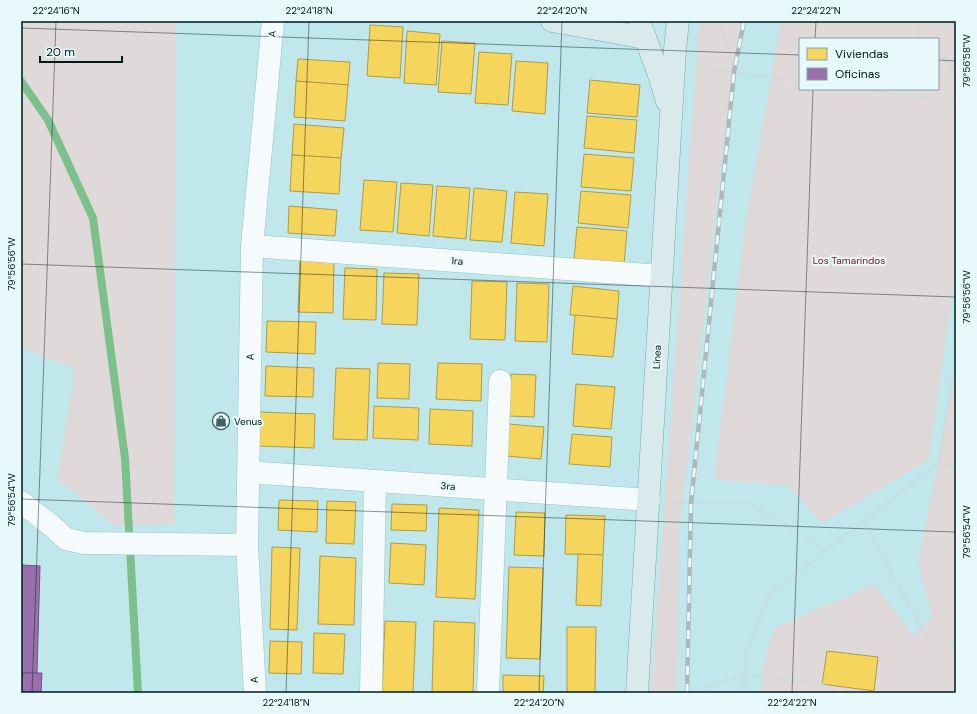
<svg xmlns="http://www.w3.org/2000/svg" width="977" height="714" viewBox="0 0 977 714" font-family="'DM Sans',sans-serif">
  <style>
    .green { fill: #dfd9d9; fill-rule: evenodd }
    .homes { fill: #f6d55c; stroke: #ac9d49 }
    .offices { fill: #9970ab; stroke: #6b5680 }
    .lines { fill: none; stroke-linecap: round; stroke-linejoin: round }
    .stream { stroke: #7cc08c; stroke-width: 8 }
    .minor-casing { stroke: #9ec2c7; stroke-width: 23 }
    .major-casing { stroke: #7fa8ac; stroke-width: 23 }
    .path { stroke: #ccd9da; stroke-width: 2.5; stroke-dasharray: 2 2; stroke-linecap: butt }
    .minor { stroke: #f5fbfc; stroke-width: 22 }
    .major { stroke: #d8eaec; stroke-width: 22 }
    .rail-casing { stroke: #afb8ba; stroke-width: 4.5 }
    .rail { stroke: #e7f9fa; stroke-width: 3; stroke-dasharray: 9; stroke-linecap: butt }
    .ticks { fill: none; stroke: #00191c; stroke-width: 1; stroke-opacity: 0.45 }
    .labels { text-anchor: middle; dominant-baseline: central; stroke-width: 4; stroke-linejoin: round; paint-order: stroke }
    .street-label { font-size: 10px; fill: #00191c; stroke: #e7f9fa }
    .park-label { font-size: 10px; fill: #78161a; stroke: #e7f9fa }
    .poi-label { font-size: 10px; fill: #00191c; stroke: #e7f9fa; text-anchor: start }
    .neatline { fill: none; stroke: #00191c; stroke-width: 1.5 }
    .ticks-label { font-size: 10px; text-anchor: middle; fill: #00191c }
  </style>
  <rect width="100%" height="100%" fill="#bfe7ec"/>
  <g class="green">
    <path d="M21,21H176L174,524L115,526L57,479L75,369L21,348Z"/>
    <path d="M699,21H740L727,115L680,526L677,693H651Z"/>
    <path d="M781,21H956V266L929,460L822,523L789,486L714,479L746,219ZM800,39H938V89H800Z"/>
    <path d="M956,366V693H761L762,671L774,628L875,584L914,637L932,616L918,564Z"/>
  </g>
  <g class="homes">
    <path d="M370,25L403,27L400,78L367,76Z"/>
    <path d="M407,31L440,34L436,85L404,83Z"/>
    <path d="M442,41L475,43L471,94L438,92Z"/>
    <path d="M479,52L512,54L508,105L475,103Z"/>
    <path d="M298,59L350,62L348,85L296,81Z"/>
    <path d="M516,61L548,63L545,114L512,111Z"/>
    <path d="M590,80L640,85L637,117L587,113Z"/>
    <path d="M296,81L348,85L345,121L294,117Z"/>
    <path d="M587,116L637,120L634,153L584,148Z"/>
    <path d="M294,124L344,128L341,158L292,155Z"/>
    <path d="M584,154L634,158L631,191L581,187Z"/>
    <path d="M292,155L341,158L339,194L290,191Z"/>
    <path d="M364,180L397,182L393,232L360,230Z"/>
    <path d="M401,183L433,185L429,236L397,233Z"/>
    <path d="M437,186L470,188L466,239L433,236Z"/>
    <path d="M474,188L507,191L502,242L470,240Z"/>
    <path d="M581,191L631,195L628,228L578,223Z"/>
    <path d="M515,192L548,194L544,246L511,243Z"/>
    <path d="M289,206L337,210L335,236L288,233Z"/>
    <path d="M577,227L627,231L624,264L574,259Z"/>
    <path d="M300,259L334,260L333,313L298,312Z"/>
    <path d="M345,268L377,269L376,320L343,319Z"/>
    <path d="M384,273L419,274L417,325L382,324Z"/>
    <path d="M472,281L507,282L505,340L470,339Z"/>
    <path d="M517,283L549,284L547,342L515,341Z"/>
    <path d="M573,286L619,291L617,319L570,315Z"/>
    <path d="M575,315L617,319L613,357L572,354Z"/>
    <path d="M267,321L316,322L315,354L266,352Z"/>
    <path d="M378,363L410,364L409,399L377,398Z"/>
    <path d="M438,363L482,364L481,401L436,399Z"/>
    <path d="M266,366L314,368L313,397L265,396Z"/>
    <path d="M336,368L370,369L367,440L333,439Z"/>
    <path d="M511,374L536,375L534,417L509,416Z"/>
    <path d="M576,384L615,387L611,429L573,426Z"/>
    <path d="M374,406L419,408L418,440L373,438Z"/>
    <path d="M430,409L473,411L472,446L429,444Z"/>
    <path d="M259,412L315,414L314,448L258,446Z"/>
    <path d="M508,424L544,427L541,459L506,456Z"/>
    <path d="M572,434L612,437L610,467L569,464Z"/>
    <path d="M279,500L318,501L317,532L278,530Z"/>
    <path d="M327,501L356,502L354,544L326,543Z"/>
    <path d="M392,504L427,505L426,531L391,530Z"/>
    <path d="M439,508L479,510L475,599L436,597Z"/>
    <path d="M516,512L545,513L544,556L514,555Z"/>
    <path d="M566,515L605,516L603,555L565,554Z"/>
    <path d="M391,543L426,545L424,585L389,583Z"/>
    <path d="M272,547L300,548L297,630L270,629Z"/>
    <path d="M578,554L603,555L601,606L576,605Z"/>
    <path d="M320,556L356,558L354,625L318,624Z"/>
    <path d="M509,567L543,568L540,659L506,658Z"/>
    <path d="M385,621L416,622L413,693H382Z"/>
    <path d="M434,621L475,623L473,693H432Z"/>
    <path d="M567,627H596L595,693H567Z"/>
    <path d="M314,633L345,634L343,674L313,673Z"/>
    <path d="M270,641L302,642L301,674L269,673Z"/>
    <path d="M827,651L878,657L874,691L822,684Z"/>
    <path d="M503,675L544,676L543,693H503Z"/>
  </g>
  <g class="offices">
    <path d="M21,565L40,566L37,673H21Z"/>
    <path d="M21,673H42L41,693H21Z"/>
  </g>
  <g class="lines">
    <path class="stream" d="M21,81L48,120L93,218L125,458L138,693"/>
    <g class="minor-casing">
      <g id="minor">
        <path d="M252,246L661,276"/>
        <path d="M248,472L649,500"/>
        <path d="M21,502L52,526L66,539L84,543L247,545"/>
        <path d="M255,693L247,545L252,246L273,21"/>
        <path d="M371,693L375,481"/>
        <path d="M488,693L500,381"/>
      </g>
    </g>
    <g class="major-casing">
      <g id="major">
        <path d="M552,21L586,27L599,22"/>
        <path d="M639,21L658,72L667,101"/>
        <path d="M586,27L645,38"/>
        <path d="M637,693L675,49L678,21"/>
      </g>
    </g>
    <g class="path">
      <path d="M721,21L734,72"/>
      <path d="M918,21L919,34L924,39"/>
      <path d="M938,52L956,70"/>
      <path d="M699,68L800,81"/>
      <path d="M860,89L956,102"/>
      <path d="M939,463L956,466"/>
      <path d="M673,502L750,503L825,551"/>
      <path d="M864,521L922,630L956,646"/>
      <path d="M661,691L687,693L744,674L822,684L838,693"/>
      <path d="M744,693V674L748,648L770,594L939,463L956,354"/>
      <path d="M843,693L848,687"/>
    </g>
    <use href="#minor" class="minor"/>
    <use href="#major" class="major"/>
    <g class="rail-casing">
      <path id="rail" d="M687,693L691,503L734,72L744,21"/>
    </g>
    <use href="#rail" class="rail"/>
  </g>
  <path class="ticks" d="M21,28L800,55M815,39L816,21M938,60L956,61M21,264L956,297M21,499L956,532M32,693L56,21M286,693L309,21M539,693L562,21M792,693L813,89"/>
  <defs>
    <g id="shop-ring" transform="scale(0.9)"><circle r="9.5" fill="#e7f9fa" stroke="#436165" stroke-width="1.5"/><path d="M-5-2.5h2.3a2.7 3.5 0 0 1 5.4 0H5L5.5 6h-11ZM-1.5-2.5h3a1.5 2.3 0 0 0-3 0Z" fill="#436165"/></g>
  </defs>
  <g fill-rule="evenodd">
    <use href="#shop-ring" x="221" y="421"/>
  </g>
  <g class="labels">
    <g class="street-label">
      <text transform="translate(272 34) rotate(-85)">A</text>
      <text transform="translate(457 261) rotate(4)">1ra</text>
      <text transform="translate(250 357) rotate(-89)">A</text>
      <text transform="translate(657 357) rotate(-87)">Línea</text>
      <text transform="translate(448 486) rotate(4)">3ra</text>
      <text transform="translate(254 680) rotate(-93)">A</text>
    </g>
    <g class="park-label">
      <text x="849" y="260">Los Tamarindos</text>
    </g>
    <g class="poi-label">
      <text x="234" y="421">Venus</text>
    </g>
  </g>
  <rect width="977" height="714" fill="none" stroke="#e7f9fa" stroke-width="44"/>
  <rect x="799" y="38" width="140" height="52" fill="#e7f9fa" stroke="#8b9fa1"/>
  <rect x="807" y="48" width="20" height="12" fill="#f6d55c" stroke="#8b9fa1"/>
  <text x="835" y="58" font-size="12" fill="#00191c">Viviendas</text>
  <rect x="807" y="68" width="20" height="12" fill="#9970ab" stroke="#8b9fa1"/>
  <text x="835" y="78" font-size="12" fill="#00191c">Oficinas</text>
  <path d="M40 56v6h82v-6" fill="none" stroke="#00191c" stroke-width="2"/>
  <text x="46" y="56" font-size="12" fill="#00191c" stroke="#e7f9fa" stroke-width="3" paint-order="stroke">20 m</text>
  <rect x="22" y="22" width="933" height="670" class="neatline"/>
  <g class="ticks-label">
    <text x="56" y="14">22°24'16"N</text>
    <text x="309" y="14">22°24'18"N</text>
    <text x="562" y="14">22°24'20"N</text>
    <text x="816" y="14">22°24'22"N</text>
    <text transform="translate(966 61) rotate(-90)" y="4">79°56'58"W</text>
    <text transform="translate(11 264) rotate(-90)" y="4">79°56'56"W</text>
    <text transform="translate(966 297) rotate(-90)" y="4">79°56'56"W</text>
    <text transform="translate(11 500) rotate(-90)" y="4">79°56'54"W</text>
    <text transform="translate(966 532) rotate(-90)" y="4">79°56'54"W</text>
    <text x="286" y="706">22°24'18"N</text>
    <text x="539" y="706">22°24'20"N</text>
    <text x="792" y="706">22°24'22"N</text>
  </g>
</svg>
